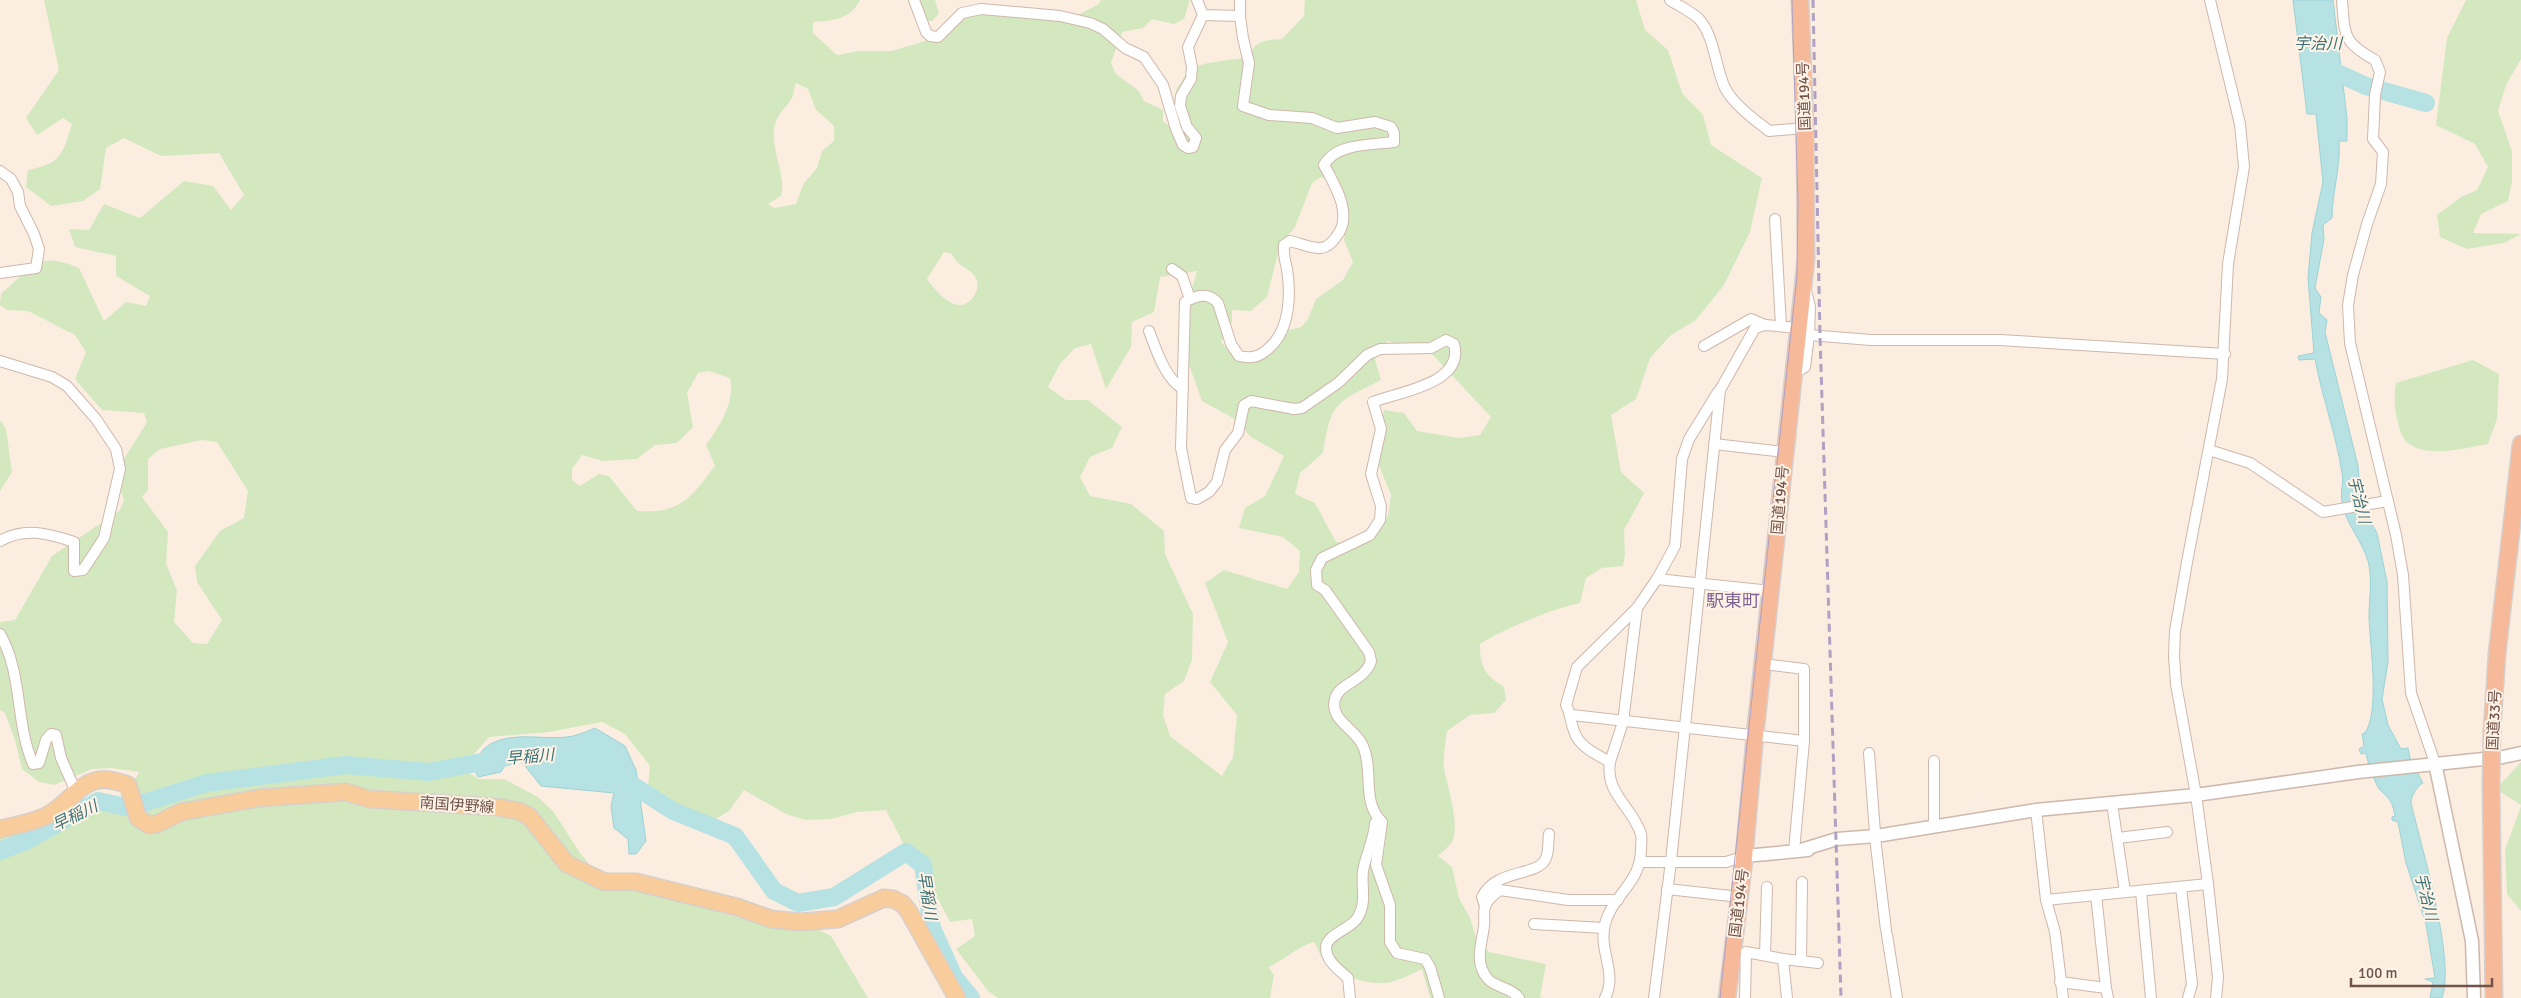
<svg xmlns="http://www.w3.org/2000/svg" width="2521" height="998" viewBox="0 0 2521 998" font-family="Signika,'Noto Sans JP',sans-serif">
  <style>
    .green { fill: #d4e8c0; fill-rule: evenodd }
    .water { fill: #b7e2e4; stroke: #9dd2d5 }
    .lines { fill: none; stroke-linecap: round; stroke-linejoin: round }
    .river { stroke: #b7e2e4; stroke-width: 18 }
    .minor-casing { stroke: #ceb7ab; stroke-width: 12 }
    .tertiary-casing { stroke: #ceb7ab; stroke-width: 15 }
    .primary-casing { stroke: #d7cfcc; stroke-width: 19 }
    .trunk-casing { stroke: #d7cfcc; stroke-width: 19 }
    .minor { stroke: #fff; stroke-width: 10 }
    .tertiary { stroke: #fff; stroke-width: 12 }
    .primary { stroke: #f9cc9b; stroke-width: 16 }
    .trunk { stroke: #f6ba9a; stroke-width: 16 }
    .tram { stroke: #b0a1c3; stroke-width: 1 }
    .rail { stroke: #b0a1c3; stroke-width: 3; stroke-dasharray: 8 5; stroke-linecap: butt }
    .trunk-bridge-casing { stroke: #d7cfcc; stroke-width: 19; stroke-linecap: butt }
    .trunk-bridge { stroke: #f6ba9a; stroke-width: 16 }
    .labels { text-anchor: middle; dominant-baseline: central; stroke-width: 4; stroke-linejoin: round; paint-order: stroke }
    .street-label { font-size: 15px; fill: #715349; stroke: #fff3e7 }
    .water-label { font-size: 16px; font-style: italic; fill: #3d7377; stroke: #fff3e7 }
    .quarter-label { font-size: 18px; fill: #806495; stroke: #fff3e7 }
  </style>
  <rect width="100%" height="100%" fill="#fbeee1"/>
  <g class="green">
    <path d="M44,0H860C851,19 833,21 813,22V33L837,55L859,51H892L945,35L969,13L1068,20L1099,4L1101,0H1190L1184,19L1174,24L1152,19L1143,28L1122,32L1111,63L1116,74L1139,91L1144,101L1163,110V121L1172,128L1181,123L1176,90C1180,85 1183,78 1187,73C1199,60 1232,61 1249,57C1255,40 1265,40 1282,39L1304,16L1305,0H1636L1645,30L1668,50L1682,93L1703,115L1711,145L1762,178L1750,232L1724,285L1696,320L1671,335L1650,358L1636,399L1611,415L1621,472L1644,493L1624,530L1625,555L1623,566L1602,568L1586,578L1580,603C1554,608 1504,629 1480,644C1480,667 1485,675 1504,687L1506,700L1494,713L1470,715L1447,731C1445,746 1442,759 1445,774C1449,790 1460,826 1452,842C1449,847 1442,852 1438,856L1452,867L1459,898L1470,918L1477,940L1489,952L1546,964L1540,997L1543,998H1430L1422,969C1409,975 1394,984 1379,983C1361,983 1334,973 1323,959C1319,954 1317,947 1314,942C1295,948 1287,959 1268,967L1274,975L1270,998H998L988,991L956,949L975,936L972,919L950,922L936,895L921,877L886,810L857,812L831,819L806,820L786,814L744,790L729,811L714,820L695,813L668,812L648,786L650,766L625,734L602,722L549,732L489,737L470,759L467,772L479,779H504L538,797L553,811L580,853L594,870L648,891L743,919L780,927H813L831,936L868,998H0V836L68,816L79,806L86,804L120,810L139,772L112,768L92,769L54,785L39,782L22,769L15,740L5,713L0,710V622L15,620L52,556L119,511L124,501L116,472L147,422L144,413L102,410L75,379L86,352L75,335L28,311L7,310L0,305L1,294C32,267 37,250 79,268L104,321L126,302L146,306L150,296L116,276V256L75,247L69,229L89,230L104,204L140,218L184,181L213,186L231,210L244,195L219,153L161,156L124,138L106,148L100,189L83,201L51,206L26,187L28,170C62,163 62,155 72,124L63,118L37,135L26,118L59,70ZM796,83L808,89L816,110L834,126V141L822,151L817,168L804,183L796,204L774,208L768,204L781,196C787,176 769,147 775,124C778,113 787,107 792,98C794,94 794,87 796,83ZM1321,177L1342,187L1348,208L1344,240L1353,262L1343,280L1316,299L1308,319L1301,327L1280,332L1257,353L1234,357L1221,342L1232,322V310L1251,311L1267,297L1280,245L1295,227L1312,183ZM944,252L952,254C956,267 973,268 977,281C979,287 976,291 974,296C959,318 938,294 927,279ZM1197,271L1184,315L1182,345L1202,401L1233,418L1251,437L1284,456L1265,496L1245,508L1239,528L1283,537L1300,551L1299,572L1287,589L1224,570L1205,583L1228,642L1210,682L1237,715L1233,757L1222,776L1170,736L1163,715L1165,694L1184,681L1192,660L1193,614L1165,554L1164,531L1131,504L1090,496L1080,477L1090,457L1112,448L1122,427L1088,400H1066L1048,387L1060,364L1075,348L1091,344L1106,389L1131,347L1132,322L1154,312L1160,277ZM1387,341L1430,352L1491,417L1480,435L1459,438L1417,431L1404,413L1384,410L1374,453L1391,495L1388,516L1357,544L1336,542L1315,503L1295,494L1300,473L1323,453C1332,400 1335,404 1381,380L1375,359ZM709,371L730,378C735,403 720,425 706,445L715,466C690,498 681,514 637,511L609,476L599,474L580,486L572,480V469L582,455L603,461L637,459L655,445L677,443L693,427L687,393L698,373ZM202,440L217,442L248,491L244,518L220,531L195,566L197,582L222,620L207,644L193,643L174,622L177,591L166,563L168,532L142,497L148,490V459L160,449Z"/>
    <path d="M911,0H935L939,14L932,21H921Z"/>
    <path d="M2466,0H2521V59L2506,85L2498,111L2512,151V181L2508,201L2481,214L2473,233L2521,234L2504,243L2467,249L2440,237L2437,215L2461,197L2477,190L2488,167L2475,144L2436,125L2447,38Z"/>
    <path d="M2473,360L2499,374L2497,419L2488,444C2466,448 2422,460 2405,440C2401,435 2399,428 2398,422C2394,409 2394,397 2396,383Z"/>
    <path d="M0,420L6,429L12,472L0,491Z"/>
    <path d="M2521,762V805L2496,789Z"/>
    <path d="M2521,806V911L2507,894L2505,850Z"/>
  </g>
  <g class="water">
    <path d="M2293,0H2333L2347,118V141H2339C2341,167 2332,192 2332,218L2323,225L2324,239L2315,288L2321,297L2319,313L2327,320L2325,332L2358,466L2360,488L2364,494L2369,519L2377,533L2387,582L2388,662L2382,699L2388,725L2401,749L2408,748L2410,758L2423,783C2417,786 2411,796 2411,803C2421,846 2456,960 2442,998H2430L2433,982L2425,979L2435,978L2426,924L2406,863L2398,822L2392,820V817L2395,816C2392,801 2391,800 2380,790C2375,784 2367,761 2366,753L2361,754L2359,749L2364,746L2362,734L2365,733C2380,711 2370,645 2369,617C2369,598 2373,580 2368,561C2362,540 2345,523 2342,502C2340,493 2344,482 2342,473C2336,434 2322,397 2315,359L2299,360L2298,356L2314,353L2308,278L2312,233L2323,182L2316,114H2307Z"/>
    <path d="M595,728L625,746L636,770L646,841L636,854H629L628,839L614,828L611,806L614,793L541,786L522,762L509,759L501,772L478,777L473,767L486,760L481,752C503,727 544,742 573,736C581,734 588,731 595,728Z"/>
  </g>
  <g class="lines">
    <g class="river">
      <path d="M2322,66L2366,86L2426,103"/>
      <path d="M620,777L673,811L735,836L774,891L798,903L834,897L906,852L923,865L932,928L954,977L971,998"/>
      <path d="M0,851L28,840L98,801L126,807L140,804L207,783L345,765L429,772L508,757"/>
    </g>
    <g class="minor-casing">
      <g id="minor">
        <path d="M914,0L926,32L930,36L938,37L962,13L981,9L1060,16L1090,23L1103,29L1125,48L1144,57L1163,85L1176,129L1183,145L1188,148L1193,147L1196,138L1187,127L1180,106L1181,96L1191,79L1192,67L1188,47L1203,15"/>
        <path d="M1197,0L1203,15L1240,16L1243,38L1249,63L1243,106L1269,115L1312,118L1337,128L1375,122L1391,127L1394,133V142C1372,145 1336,143 1324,165C1335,185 1354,216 1336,237C1332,243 1328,247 1321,248C1312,249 1299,243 1290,241L1284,245C1283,254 1285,261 1287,269C1291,294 1290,329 1270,347C1260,357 1252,359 1239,356L1231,344L1218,303C1208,292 1197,295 1185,302L1181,448L1191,498L1197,499L1209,492L1217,482L1225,450L1238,433L1244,405L1251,401L1294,409L1302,408L1338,383L1367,355L1380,349L1431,348L1446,340L1454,344C1465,384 1398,392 1373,402L1381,429L1371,474L1381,506L1380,520L1370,535L1322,558L1316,570L1317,585L1325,590L1369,652L1371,661C1365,681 1339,683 1335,699C1329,720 1356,729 1363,746C1374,771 1361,802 1382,822L1376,865L1390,905V942L1397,953L1425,959L1430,967L1439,998"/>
        <path d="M1240,0V16"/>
        <path d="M1670,0C1679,6 1692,12 1699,19C1715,37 1715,67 1725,88C1734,105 1754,119 1769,131L1805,128"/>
        <path d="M2210,0L2240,124L2244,167L2228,264L2222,379L2187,562L2175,631L2174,656L2176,684L2196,795L2208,884L2218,977L2216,998"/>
        <path d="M2342,0C2345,35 2342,42 2375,60L2380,72L2375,95L2373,139L2383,152L2381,184L2367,224L2353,275L2348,305L2350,343L2396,535L2403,575L2411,693L2435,763"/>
        <path d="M0,171L11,179L18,192L20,206L34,234L39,249L36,268L0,273"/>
        <path d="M1775,219L1781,326"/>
        <path d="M1172,269L1182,276L1190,299"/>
        <path d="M1806,291L1810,307L1809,335L1871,340H2000L2225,354"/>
        <path d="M1149,331C1156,349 1165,379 1183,389"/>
        <path d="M1704,346L1751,319L1765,325"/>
        <path d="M0,361L52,377L67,386L96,419L116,449L120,469L104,538L83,570L74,571V542C48,533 24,527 0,541"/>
        <path d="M1793,374L1805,367L1809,335"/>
        <path d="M1714,444L1784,452"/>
        <path d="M2209,450L2250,463L2323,512L2388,501"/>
        <path d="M1657,579L1675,546L1682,459L1689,439L1718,392"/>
        <path d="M0,634C23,674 15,722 33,764L39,763L46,740L51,734L56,735L61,758L76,792"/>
        <path d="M1763,664L1804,669V741L1794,851"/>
        <path d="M1572,715L1804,741"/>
        <path d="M1869,753L1876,846L1886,930"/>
        <path d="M1610,762L1623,722L1637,608"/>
        <path d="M2112,803L2125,892"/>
        <path d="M2036,810L2046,900L2055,932L2063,998"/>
        <path d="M1934,825V761"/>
        <path d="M2118,838L2167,832"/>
        <path d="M1641,862H1726L1745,856"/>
        <path d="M2181,887L2192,984L2188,998"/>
        <path d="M1667,889L1740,897"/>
        <path d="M2141,891L2151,998"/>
        <path d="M2096,895L2106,988"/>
        <path d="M2046,900L2208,884"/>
        <path d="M1485,906L1482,897C1496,868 1539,877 1546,858C1549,851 1548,842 1549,834"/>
        <path d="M1534,924L1604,928"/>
        <path d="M1887,935L1897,998"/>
        <path d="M1765,955L1767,887"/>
        <path d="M1783,959L1818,963"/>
        <path d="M1801,961L1802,882"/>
        <path d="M2060,982L2106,988L2108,998"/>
        <path d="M1350,998L1348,978C1339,970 1326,961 1326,948C1326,934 1352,929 1358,917C1367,902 1361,887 1363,871C1366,854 1374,840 1375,823"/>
        <path d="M1519,998C1511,987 1495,988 1487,978C1474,961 1482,944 1484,926C1485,920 1483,912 1485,907C1487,899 1495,894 1500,890L1568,900H1618"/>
        <path d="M1605,998C1618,973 1598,951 1605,924C1612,895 1641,884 1641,849C1641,845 1642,838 1641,834C1632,806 1605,794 1610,762C1596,754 1579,747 1574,731C1570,721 1571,714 1566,705L1577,667L1637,608L1657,579L1771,591"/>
        <path d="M1654,998L1671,861L1720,390L1755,328L1765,325L1799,328"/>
        <path d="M1745,998L1746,952L1783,959L1787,998"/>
      </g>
    </g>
    <g class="tertiary-casing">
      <g id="tertiary">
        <path d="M2435,763L2472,941L2474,998"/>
        <path d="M1801,850L1837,839L1876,836L2036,810L2196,795L2358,772L2503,757L2521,753"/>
        <path d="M1745,856L1808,850"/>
      </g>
    </g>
    <g class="primary-casing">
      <path id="primary" d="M0,829C16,825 33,823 48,815C80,796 83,768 128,785L138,818L149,825L157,824L181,812L259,798L346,792L369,799L496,807L519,811L529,816L567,864L605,882H636L737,907L771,919L800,922L838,919L884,898L893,899L903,904L909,912L957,998"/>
    </g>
    <g class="trunk-casing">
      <g id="trunk">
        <path d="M2492,731L2497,654L2521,444"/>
        <path d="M2491,784L2494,998"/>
        <path d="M1727,998L1743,869L1755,735L1806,259L1805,128L1800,0"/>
      </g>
    </g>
    <use href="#minor" class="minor"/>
    <use href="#tertiary" class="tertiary"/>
    <use href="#primary" class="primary"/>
    <use href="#trunk" class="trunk"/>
    <path class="tram" d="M1720,998L1797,276L1798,201L1792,0"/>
    <path class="rail" d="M1813,0L1820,336L1841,998"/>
    <g class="trunk-bridge-casing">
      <path id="trunk-bridge" d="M2491,784L2492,731"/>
    </g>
    <use href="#trunk-bridge" class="trunk-bridge"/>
  </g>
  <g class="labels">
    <g class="street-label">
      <text transform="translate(1804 96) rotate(-92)">国道194号</text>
      <text transform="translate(1780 500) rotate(-85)">国道194号</text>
      <text transform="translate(2494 720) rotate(-87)">国道33号</text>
      <text transform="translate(457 805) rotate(4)">南国伊野線</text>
      <text transform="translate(1739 903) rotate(-83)">国道194号</text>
    </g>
    <g class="water-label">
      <text x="2318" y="44">宇治川</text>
      <text transform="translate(2359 500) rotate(76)">宇治川</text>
      <text transform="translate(530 757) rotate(-5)">早稲川</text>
      <text transform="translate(75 816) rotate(-26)">早稲川</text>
      <text transform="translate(927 896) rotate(81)">早稲川</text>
      <text transform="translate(2426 897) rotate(76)">宇治川</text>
    </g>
    <g class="quarter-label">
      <text x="1733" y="601">駅東町</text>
    </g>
  </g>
  <path d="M2351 978v8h141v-8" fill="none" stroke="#715349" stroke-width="2.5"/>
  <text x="2358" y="978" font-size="15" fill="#715349" stroke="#fff3e7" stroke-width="4" paint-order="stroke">100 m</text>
</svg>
